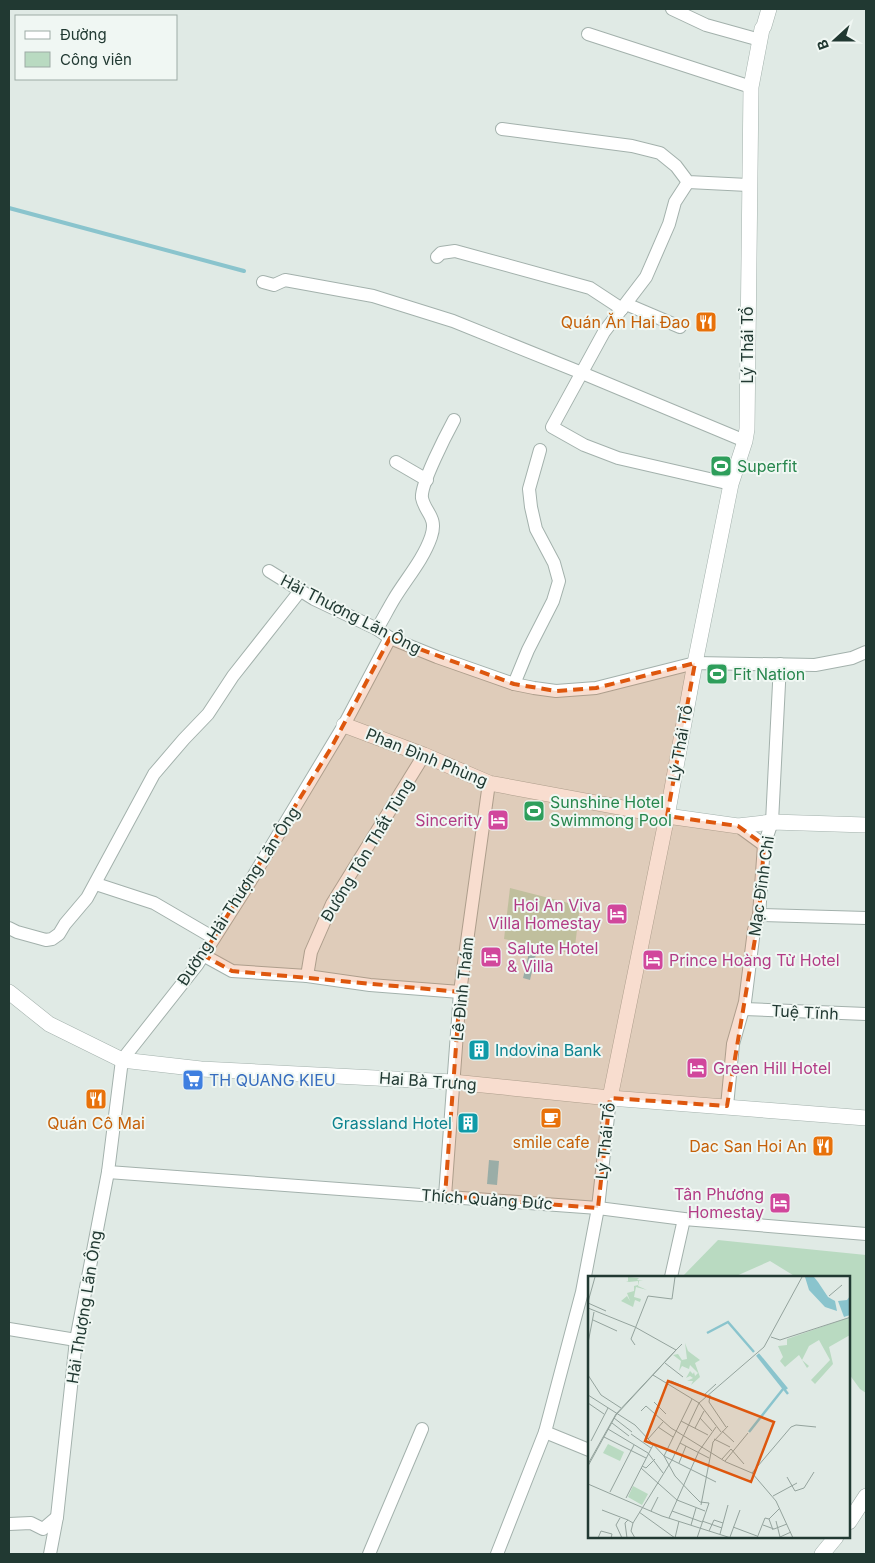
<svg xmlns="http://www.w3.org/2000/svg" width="875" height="1563" viewBox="0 0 875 1563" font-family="Inter,sans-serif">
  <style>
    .green { fill: #b9dac1 }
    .water { fill: #8ac4cd }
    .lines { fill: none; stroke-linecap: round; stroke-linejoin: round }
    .stream { stroke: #8ac4cd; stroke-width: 4 }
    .minor-casing { stroke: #a3b1ac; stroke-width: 14 }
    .tertiary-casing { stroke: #a3b1ac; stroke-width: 16 }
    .minor { stroke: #fff; stroke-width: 12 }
    .tertiary { stroke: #fff; stroke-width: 15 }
    .marked { fill: #de570e; fill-opacity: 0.2; stroke: #de570e; stroke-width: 4; stroke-dasharray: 10 6; stroke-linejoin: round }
    .labels { text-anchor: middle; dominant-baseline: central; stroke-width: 4; stroke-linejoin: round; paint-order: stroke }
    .food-label { font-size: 16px; fill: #c56008; stroke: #f0f7f3; text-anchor: end }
    .street-label { font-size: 16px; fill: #213932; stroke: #f0f7f3 }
    .leisure-label { font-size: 16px; fill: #27864d; stroke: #f0f7f3; text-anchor: start }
    .hotel-label { font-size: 16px; fill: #b23c85; stroke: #f0f7f3; text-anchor: end }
    .culture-label { font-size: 16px; fill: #0d838f; stroke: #f0f7f3; text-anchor: start }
    .shop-label { font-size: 16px; fill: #366cbe; stroke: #f0f7f3; text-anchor: start }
    .inset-river { fill: none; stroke: #8ac4cd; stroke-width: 2.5 }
    .inset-road { fill: none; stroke: #94a39d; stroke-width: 1 }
    .view { fill: #de570e; fill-opacity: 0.15; stroke: #de570e; stroke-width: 2.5 }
    .inset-edge { fill: none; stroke: #213932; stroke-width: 2.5 }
  </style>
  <rect width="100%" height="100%" fill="#e0eae5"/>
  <g class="green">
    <path d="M510,888L580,906L574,954L504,939Z"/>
    <path d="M718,1240L866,1255V1393L860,1389L849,1374V1277H796L770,1261L734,1277H682Z"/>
  </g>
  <g class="water">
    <path d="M529,953L536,954L530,980L523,978Z"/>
    <path d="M489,1160L499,1161L497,1185L487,1184Z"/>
  </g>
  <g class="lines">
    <path class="stream" d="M9,208L244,271"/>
    <g class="minor-casing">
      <g id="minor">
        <path d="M672,9L706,25L760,40"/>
        <path d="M588,34L751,87"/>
        <path d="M502,129L632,146L660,153L676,166L688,182L748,185"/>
        <path d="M688,182L675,202L669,224L646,277L604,332L552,427L584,445L618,458L731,484"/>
        <path d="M437,257L441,253L455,251L590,288L622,309"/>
        <path d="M263,282L274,285L285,280L373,296L453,321L582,373L745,441"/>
        <path d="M626,304L680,327"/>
        <path d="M396,462L427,480"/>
        <path d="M269,571L314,599L377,629L390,638L437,657L514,684L534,688L556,691L596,688L695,663L815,665L852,658L866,652"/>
        <path d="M377,629C383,619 388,609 394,599C406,579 423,560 431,537C438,517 425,513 422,498C420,485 447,433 454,420"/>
        <path d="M514,684L528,650L553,601L559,581L554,563L536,529L531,507L529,489L540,450"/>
        <path d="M738,826L764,845"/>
        <path d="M96,884L154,903L214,938"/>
        <path d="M759,915L866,918"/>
        <path d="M9,928L17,932L46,940L52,939L59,934L65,924L87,898L154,774L184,739L208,714L233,676L300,591"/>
        <path d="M203,955L232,971L307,976L370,985L460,992"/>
        <path d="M307,976L311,952L332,904L424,755"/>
        <path d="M744,1009L866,1014"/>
        <path d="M727,1106L733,1044L745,1002L754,930L759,915L764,845L772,822L780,664"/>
        <path d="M108,1172L598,1208L684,1219L866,1234"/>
        <path d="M445,1196L460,992L489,783"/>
        <path d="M671,1277L684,1219"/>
        <path d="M9,1329L76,1340"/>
        <path d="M545,1432L589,1450"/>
        <path d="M9,1524L31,1523L43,1529L57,1517"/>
        <path d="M50,1554L57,1517L76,1340L108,1172L122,1060L197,965L248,885L344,725L390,638"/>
        <path d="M369,1554L422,1429"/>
        <path d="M497,1554L545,1432L582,1292L598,1208L610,1098"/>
      </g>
    </g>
    <g class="tertiary-casing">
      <g id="tertiary">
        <path d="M344,725L424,755L489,783L667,816L738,826L772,822L866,825"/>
        <path d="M9,992L49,1024L122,1060L201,1069L453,1082L610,1098L866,1118"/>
        <path d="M610,1098L667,816L695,663L731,484L745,441L747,429L751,87L762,29L764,26L769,9"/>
        <path d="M849,1522L866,1496"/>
        <path d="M822,1554L836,1537"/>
      </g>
    </g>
    <use href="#minor" class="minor"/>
    <use href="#tertiary" class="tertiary"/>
  </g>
  <path class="marked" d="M390,638L514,684L556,691L596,688L695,663L667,816L738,826L764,845L759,915L727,1106L610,1098L598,1208L445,1196L460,992L232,971L203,955L331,748Z"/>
  <defs>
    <g id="restaurant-square" transform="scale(1.125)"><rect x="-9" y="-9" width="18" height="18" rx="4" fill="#e8710a" stroke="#f0f7f3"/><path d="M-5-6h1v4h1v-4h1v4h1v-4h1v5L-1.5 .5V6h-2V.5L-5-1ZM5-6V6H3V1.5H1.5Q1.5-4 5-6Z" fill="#fff"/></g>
    <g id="stadium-square" transform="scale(1.125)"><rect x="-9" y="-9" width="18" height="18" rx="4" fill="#2e9e5b" stroke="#f0f7f3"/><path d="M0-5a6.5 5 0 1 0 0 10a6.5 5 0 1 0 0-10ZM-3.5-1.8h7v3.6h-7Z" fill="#fff"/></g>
    <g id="hotel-square" transform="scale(1.125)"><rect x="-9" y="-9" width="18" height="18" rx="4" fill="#d1479c" stroke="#f0f7f3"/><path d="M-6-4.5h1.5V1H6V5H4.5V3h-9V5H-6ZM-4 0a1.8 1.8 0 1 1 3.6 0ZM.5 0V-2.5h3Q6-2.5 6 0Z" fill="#fff"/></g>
    <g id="building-square" transform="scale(1.125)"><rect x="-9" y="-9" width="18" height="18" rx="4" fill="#0f9aa8" stroke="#f0f7f3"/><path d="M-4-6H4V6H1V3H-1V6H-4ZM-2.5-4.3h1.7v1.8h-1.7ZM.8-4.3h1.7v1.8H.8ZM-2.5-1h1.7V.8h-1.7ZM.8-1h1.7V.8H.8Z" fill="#fff"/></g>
    <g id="supermarket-square" transform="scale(1.125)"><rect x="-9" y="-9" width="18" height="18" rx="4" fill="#3f7fe0" stroke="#f0f7f3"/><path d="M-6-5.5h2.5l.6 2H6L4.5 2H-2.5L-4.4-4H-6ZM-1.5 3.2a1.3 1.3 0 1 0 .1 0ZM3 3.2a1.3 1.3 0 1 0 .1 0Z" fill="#fff"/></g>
    <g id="cafe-square" transform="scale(1.125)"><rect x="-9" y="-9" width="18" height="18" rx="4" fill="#e8710a" stroke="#f0f7f3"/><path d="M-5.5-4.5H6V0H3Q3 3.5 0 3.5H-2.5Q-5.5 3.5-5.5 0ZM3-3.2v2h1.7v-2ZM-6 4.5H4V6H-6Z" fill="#fff"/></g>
  </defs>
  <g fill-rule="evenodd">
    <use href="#restaurant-square" x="706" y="322"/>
    <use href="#stadium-square" x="721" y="466"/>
    <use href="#stadium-square" x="717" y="674"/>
    <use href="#stadium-square" x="534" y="811"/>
    <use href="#hotel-square" x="498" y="820"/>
    <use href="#hotel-square" x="617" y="914"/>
    <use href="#hotel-square" x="491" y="957"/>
    <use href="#hotel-square" x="653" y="960"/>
    <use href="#building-square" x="479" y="1050"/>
    <use href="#hotel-square" x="697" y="1068"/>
    <use href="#supermarket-square" x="193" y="1080"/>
    <use href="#restaurant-square" x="96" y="1099"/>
    <use href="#cafe-square" x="551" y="1118"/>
    <use href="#building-square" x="468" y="1123"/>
    <use href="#restaurant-square" x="823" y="1146"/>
    <use href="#hotel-square" x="780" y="1203"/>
  </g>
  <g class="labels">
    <g class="food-label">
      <text x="690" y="322">Quán Ăn Hai Ðao</text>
      <text x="96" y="1123" text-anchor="middle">Quán Cô Mai</text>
      <text x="551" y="1142" text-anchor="middle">smile cafe</text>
      <text x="807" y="1146">Dac San Hoi An</text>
    </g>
    <g class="street-label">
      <text transform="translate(747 345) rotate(-90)">Lý Thái Tổ</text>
      <text transform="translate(351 614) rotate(27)">Hải Thượng Lãn Ông</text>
      <text transform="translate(680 743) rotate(-80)">Lý Thái Tổ</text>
      <text transform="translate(427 757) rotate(22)">Phan Đình Phùng</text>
      <text transform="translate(367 850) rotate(-59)">Đường Tôn Thất Tùng</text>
      <text transform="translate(761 886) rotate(-82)">Mạc Đĩnh Chi</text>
      <text transform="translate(238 896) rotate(-57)">Đường Hải Thượng Lãn Ông</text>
      <text transform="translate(462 989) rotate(-84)">Lê Đình Thám</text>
      <text transform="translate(805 1012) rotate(3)">Tuệ Tĩnh</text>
      <text transform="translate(428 1081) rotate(4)">Hai Bà Trưng</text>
      <text transform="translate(605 1141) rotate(-84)">Lý Thái Tổ</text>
      <text transform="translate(487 1199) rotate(4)">Thích Quảng Đức</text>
      <text transform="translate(84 1307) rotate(-81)">Hải Thượng Lãn Ông</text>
    </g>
    <g class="leisure-label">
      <text x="737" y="466">Superfit</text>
      <text x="733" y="674">Fit Nation</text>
      <text x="550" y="802">Sunshine Hotel<tspan x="550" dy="18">Swimmong Pool</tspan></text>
    </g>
    <g class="hotel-label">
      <text x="482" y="820">Sincerity</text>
      <text x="601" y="905">Hoi An Viva<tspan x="601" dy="18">Villa Homestay</tspan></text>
      <text x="507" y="948" text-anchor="start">Salute Hotel<tspan x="507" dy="18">&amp; Villa</tspan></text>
      <text x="669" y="960" text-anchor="start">Prince Hoàng Tử Hotel</text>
      <text x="713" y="1068" text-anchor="start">Green Hill Hotel</text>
      <text x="764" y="1194">Tân Phương<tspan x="764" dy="18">Homestay</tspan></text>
    </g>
    <g class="culture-label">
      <text x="495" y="1050">Indovina Bank</text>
      <text x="452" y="1123" text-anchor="end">Grassland Hotel</text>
    </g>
    <g class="shop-label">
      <text x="209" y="1080">TH QUANG KIEU</text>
    </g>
  </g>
  <g transform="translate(588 1276)">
    <rect width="262" height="262" fill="#e0eae5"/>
    <path d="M40,1L51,2L49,4L55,5H51L50,10L59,14L48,11L46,21L53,23L52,26L47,24L45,31L33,25L39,20L42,25L39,17L46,15V10L50,9V5L41,6L38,5H40ZM262,41V59L241,71L245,88L227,108L223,104L242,84L231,64L221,70L214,84L221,90L219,92L211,79L197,91L192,85L195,81L190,70L199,69V63ZM97,67L100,75L112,84L107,87L112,101L103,109L105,105H99L105,102L102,100L98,102L102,95L105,98L106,96L107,100L110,97L102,89L101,93L94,90L91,95L93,85L85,79L90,78L94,84L99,83ZM20,168L36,176L32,185L15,177ZM45,210L60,218L54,229L40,221Z" fill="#b9dac1"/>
    <path d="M217,1H226L230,6L240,21L247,25L249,35L237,31L221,14ZM262,20V39L256,41L250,25L259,24Z" fill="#8ac4cd"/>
    <path class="inset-river" d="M119,57L140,46L166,76M170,78L199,113M169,79L200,118M161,156L195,113"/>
    <path class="inset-road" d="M241,20L254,9M0,26L7,1M0,27L18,35M0,32L47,51L88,74L94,68M5,44L29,55M183,61L192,64L263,41M0,67L6,36M47,69L43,63L60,20L84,23L87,1M77,87L95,101M0,99L13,119L33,132M65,99L111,127L133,156M83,105L116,119L128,108M0,119L47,149L76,180L128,206M122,119L121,126L138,151M104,123L76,180L87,200L103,217L112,226L121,227L109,262M66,126L78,138M0,127L16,138M53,135L58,130L83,152L138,186L164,197L188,225L205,262M26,142L44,156M112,142L124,155M93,145L120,159M24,147L41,160M70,151L85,161M107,152L116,135M20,153L60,177L75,197M134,155L146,166M43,158L63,172M16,161L58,182M60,163L75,146M126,163L142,171M3,165L20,132M92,167L121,182M134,183L143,173L156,188M137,185L160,157M91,187L98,170M0,188L28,138L88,74L28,139L0,190M54,190L58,192L67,183M53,192L89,224L117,235M164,197L203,151L208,149L228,151M199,201L207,215L216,212L226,196M0,208L74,240L143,262M22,216L46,169M185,220L209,207M38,222L65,169M113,229L125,166L140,150M14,234L40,244M63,235L70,221M84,235L114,246M51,236L87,262M32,242L28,249L34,262M81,242L111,175L128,151M181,243L192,232M114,245L134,252M188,245L192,261L203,256M103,249L108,232M175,249L186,253L199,248M145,251L169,260M121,255L126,244L135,247M132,258L140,229M142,261L152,234M10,262L13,255L24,258L23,262M39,262L37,247L40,244L45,247M47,262L43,255L45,247L84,184L111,127L176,71L214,1M87,262L91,245M169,262L177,242L181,243L185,254"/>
    <path class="view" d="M80,105L186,146L163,206L57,165Z"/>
    <rect width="262" height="262" class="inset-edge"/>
  </g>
  <rect width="875" height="1563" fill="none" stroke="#213932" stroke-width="20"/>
  <rect x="15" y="15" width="162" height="65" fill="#f0f7f3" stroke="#9daba6"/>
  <rect x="25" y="31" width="25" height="8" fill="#ffffff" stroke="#9daba6"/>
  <text x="60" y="40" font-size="15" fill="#213932">Đường</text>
  <rect x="25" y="52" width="25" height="15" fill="#b9dac1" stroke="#9daba6"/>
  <text x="60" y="65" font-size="15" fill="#213932">Công viên</text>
  <g transform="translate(835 40) rotate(249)" stroke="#f0f7f3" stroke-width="4" paint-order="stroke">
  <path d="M0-4L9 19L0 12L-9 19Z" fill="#213932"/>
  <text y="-8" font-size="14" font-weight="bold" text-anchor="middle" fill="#213932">B</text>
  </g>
</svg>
